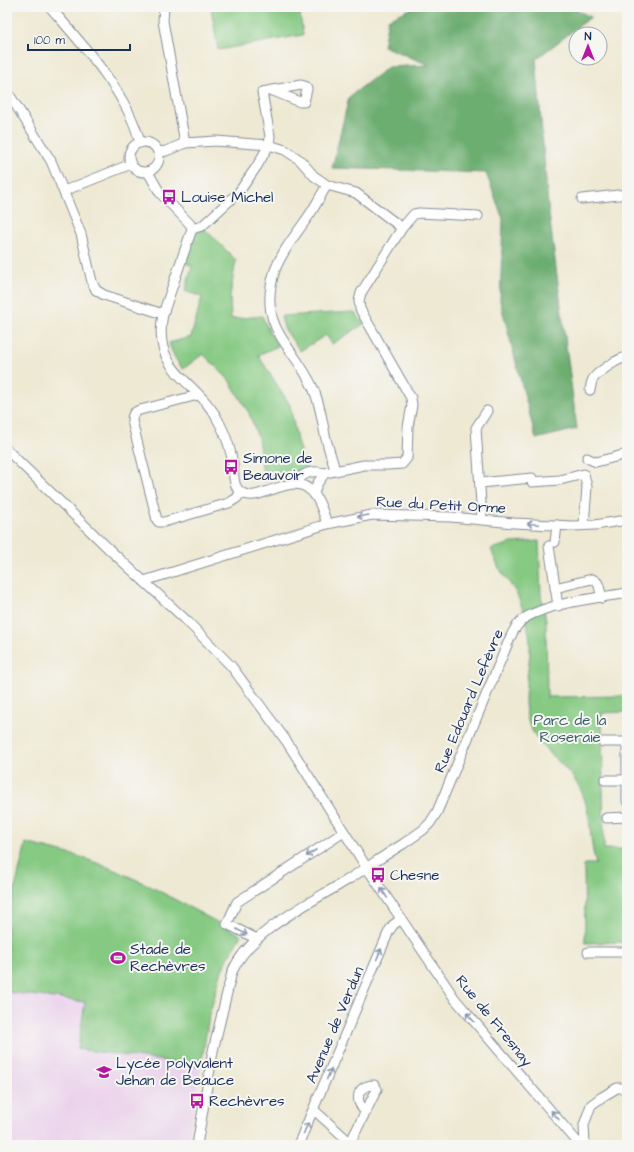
<svg xmlns="http://www.w3.org/2000/svg" width="634" height="1152" viewBox="0 0 634 1152" font-family="'Architects Daughter',sans-serif">
  <style>
    .built { fill: #ead1ec }
    .green { fill: #85c982; stroke: #507c70 }
    .forest { fill: #6cad70; stroke: #446e67 }
    .lines { fill: none; stroke-linecap: round; stroke-linejoin: round }
    .minor-casing { stroke: #848c98; stroke-width: 11 }
    .minor { stroke: #fff; stroke-width: 9 }
    .oneway { stroke: #8d97ae }
    .labels { text-anchor: middle; dominant-baseline: central; stroke-width: 4; stroke-linejoin: round; paint-order: stroke }
    .poi-label { font-size: 15px; fill: #1b2f5e; stroke: #f6f6f2; text-anchor: start }
    .street-label { font-size: 15px; fill: #1b2f5e; stroke: #f6f6f2 }
    .park-label { font-size: 15px; fill: #3b5d69; stroke: #f6f6f2 }
  </style>
  <rect width="100%" height="100%" fill="#f6f6f2"/>
  <filter id="ink" filterUnits="userSpaceOnUse"><feTurbulence type="fractalNoise" baseFrequency=".025" numOctaves="2"/><feDisplacementMap in="SourceGraphic" scale="8" xChannelSelector="R" yChannelSelector="G"/><feConvolveMatrix kernelMatrix="1 2 1 2 8 2 1 2 1" color-interpolation-filters="sRGB"/></filter>
  <filter id="wash" filterUnits="userSpaceOnUse"><feTurbulence type="fractalNoise" baseFrequency=".012" numOctaves="4" result="noise"/><feDisplacementMap in="SourceGraphic" scale="16" xChannelSelector="R" yChannelSelector="G"/><feGaussianBlur stdDeviation="0.9" result="paint"/><feColorMatrix in="noise" values="0 0 0 0 0 0 0 0 0 0 0 0 0 0 0 0 0 1.4 0 .05"/><feComposite in="paint" operator="in"/></filter>
  <g filter="url(#wash)">
    <rect width="100%" height="100%" fill="#eee9d3"/>
    <path class="built" d="M7,992L85,1002L79,1049L201,1066L188,1145H7Z"/>
    <g class="green">
      <path d="M211,7H299L303,35L218,50Z"/>
      <path d="M204,228L236,260L230,296L231,319L262,316L272,337L278,346L258,355L290,405L297,441L306,468L293,475L264,481L258,438L249,413L229,380L203,354L183,369C176,361 172,353 169,343L191,337L202,297L185,291L192,266L185,263C189,248 189,234 204,228Z"/>
      <path d="M354,312L364,324L332,344L326,335L300,351L284,328L281,316Z"/>
      <path d="M539,541L541,595L546,620L547,697L627,696V712L602,713L604,849H627V942L585,943L584,864H596C588,837 593,810 578,785C564,761 537,749 528,721C519,692 534,663 529,634C526,619 522,604 515,591C510,583 504,576 499,568C496,562 493,555 491,549L512,543Z"/>
      <path d="M26,843L81,857L110,868L146,884L241,935L222,970L209,1016L201,1066L78,1049L85,1002L7,992V921Z"/>
    </g>
    <path class="forest" d="M415,7H570L591,17L536,59L548,206L577,429L536,439L500,301L503,219L486,173L332,168L349,97L388,67L429,65L383,46L388,19Z"/>
  </g>
  <g filter="url(#ink)">
    <g class="lines">
      <g class="minor-casing">
        <g id="minor">
          <path d="M50,7C82,44 129,95 140,143"/>
          <path d="M164,7L163,21L185,143"/>
          <path d="M7,91L51,161L81,234L92,282L96,290L104,295L163,314"/>
          <circle cx="144" cy="157" r="15"/>
          <path d="M159,152L166,151L185,143L216,141L269,145L285,150L300,160L314,176L327,185L356,193L402,228"/>
          <path d="M148,172L160,193L190,224L192,229"/>
          <path d="M327,185C321,195 316,205 310,214C298,232 283,249 275,270C256,329 293,343 313,388C320,403 322,420 325,435C328,447 332,459 335,470"/>
          <path d="M64,191L131,164"/>
          <path d="M582,199L627,194"/>
          <path d="M192,229L163,314C151,375 199,379 220,424C227,437 231,451 233,465C234,472 233,480 236,486C237,489 239,491 242,493C250,497 257,495 265,492C275,489 285,484 295,484C315,484 322,508 327,524"/>
          <path d="M192,229L202,226L239,192L257,166L269,145L270,136L262,92L301,85L305,86L307,89L304,102H300L271,90"/>
          <path d="M590,390C591,387 591,383 592,381C595,373 619,358 627,357"/>
          <path d="M198,395L140,410C134,412 132,414 132,421L157,520L159,522H164L229,503L237,498L241,492"/>
          <path d="M7,450L111,551L186,620L232,667L287,742L367,868L455,999L580,1145"/>
          <path d="M587,458L596,462L627,454"/>
          <path d="M480,483L532,478V482L560,480L584,474L587,487L584,525"/>
          <path d="M296,484C302,472 313,470 325,473"/>
          <path d="M314,494L317,484L325,473L364,465H388L402,464L407,458L408,427L412,405L411,398L360,309L359,301L361,293L402,228L414,214L419,213L478,216"/>
          <path d="M482,519L476,428L487,411"/>
          <path d="M555,542L557,525"/>
          <path d="M549,546L558,606"/>
          <path d="M144,581L327,524L372,515L451,517L514,523L573,526L595,525L627,520"/>
          <path d="M555,588L592,579C601,582 599,590 602,598"/>
          <path d="M603,742H627"/>
          <path d="M627,746V801"/>
          <path d="M605,780H627"/>
          <path d="M606,818L627,817"/>
          <path d="M257,939L227,924L237,902L344,832"/>
          <path d="M588,952H627"/>
          <path d="M314,1110L353,1145"/>
          <path d="M350,1143L377,1089L374,1085C356,1085 354,1102 366,1112"/>
          <path d="M197,1145L213,1051L232,972C250,931 307,905 344,882C364,870 383,856 403,844L423,830L430,823L437,812L510,638C513,631 517,625 522,620C545,603 598,598 627,593"/>
          <path d="M298,1145L389,931L393,925L401,919"/>
          <path d="M585,1145L584,1125L591,1105L602,1097L617,1088H627"/>
        </g>
      </g>
      <use href="#minor" class="minor"/>
    </g>
    <defs><path id="oneway-shaft" d="M-6 0H5M1.5-3L5.5 0L1.5 3" fill="none" stroke-width="1.6" stroke-linecap="round" stroke-linejoin="round"/></defs>
    <g class="oneway">
      <use href="#oneway-shaft" transform="translate(363 516) rotate(170)"/>
      <use href="#oneway-shaft" transform="translate(533 524) rotate(-177)"/>
      <use href="#oneway-shaft" transform="translate(311 853) rotate(147)"/>
      <use href="#oneway-shaft" transform="translate(384 893) rotate(-123)"/>
      <use href="#oneway-shaft" transform="translate(242 932) rotate(28)"/>
      <use href="#oneway-shaft" transform="translate(379 954) rotate(-67)"/>
      <use href="#oneway-shaft" transform="translate(470 1017) rotate(-131)"/>
      <use href="#oneway-shaft" transform="translate(329 1074) rotate(-67)"/>
      <use href="#oneway-shaft" transform="translate(555 1115) rotate(-131)"/>
      <use href="#oneway-shaft" transform="translate(306 1128) rotate(-66)"/>
    </g>
  </g>
  <defs>
    <g id="bus-bare" transform="scale(1.2)"><path d="M-5-6H5V4H4V6H2V4H-2V6H-4V4H-5ZM-3.5-4V0h7V-4ZM-3.5 1.2v1.5H-2V1.2ZM2 1.2v1.5H3.5V1.2Z" fill="#b5179e" stroke="#f6f6f2" stroke-width="2.5" paint-order="stroke"/></g>
    <g id="stadium-bare" transform="scale(1.2)"><path d="M0-5a6.5 5 0 1 0 0 10a6.5 5 0 1 0 0-10ZM-3.5-1.8h7v3.6h-7Z" fill="#b5179e" stroke="#f6f6f2" stroke-width="2.5" paint-order="stroke"/></g>
    <g id="school-bare" transform="scale(1.2)"><path d="M0-5L7-2L0 1L-7-2ZM-4 1L0 2.5L4 1V4Q0 6-4 4Z" fill="#b5179e" stroke="#f6f6f2" stroke-width="2.5" paint-order="stroke"/></g>
  </defs>
  <g fill-rule="evenodd">
    <use href="#bus-bare" x="169" y="197"/>
    <use href="#bus-bare" x="231" y="467"/>
    <use href="#bus-bare" x="378" y="875"/>
    <use href="#stadium-bare" x="118" y="958"/>
    <use href="#school-bare" x="104" y="1072"/>
    <use href="#bus-bare" x="197" y="1101"/>
  </g>
  <g class="labels">
    <g class="poi-label">
      <text x="181" y="197">Louise Michel</text>
      <text x="243" y="458">Simone de<tspan x="243" dy="17">Beauvoir</tspan></text>
      <text x="390" y="875">Chesne</text>
      <text x="130" y="949">Stade de<tspan x="130" dy="17">Rechèvres</tspan></text>
      <text x="116" y="1063">Lycée polyvalent<tspan x="116" dy="17">Jehan de Beauce</tspan></text>
      <text x="209" y="1101">Rechèvres</text>
    </g>
    <g class="street-label">
      <text transform="translate(441 505) rotate(3)">Rue du Petit Orme</text>
      <text transform="translate(469 701) rotate(-67)">Rue Edouard Lefèvre</text>
      <text transform="translate(494 1021) rotate(51)">Rue de Fresnay</text>
      <text transform="translate(335 1025) rotate(-67)">Avenue de Verdun</text>
    </g>
    <g class="park-label">
      <text x="570" y="720">Parc de la<tspan x="570" dy="17">Roseraie</tspan></text>
    </g>
  </g>
  <rect width="634" height="1152" fill="none" stroke="#f6f6f2" stroke-width="24"/>
  <g transform="translate(588 46)"><circle r="19" fill="#f6f6f2" stroke="#9ea6b7"/>
  <path d="M0-3L7 15L0 10L-7 15Z" fill="#b5179e"/>
  <text y="-6" font-size="11" font-weight="bold" text-anchor="middle" fill="#1b2f5e">N</text>
  </g>
  <path d="M28 44v6h102v-6" fill="none" stroke="#1b2f5e" stroke-width="2"/>
  <text x="34" y="44" font-size="12" fill="#1b2f5e" stroke="#f6f6f2" stroke-width="3" paint-order="stroke">100 m</text>
</svg>
